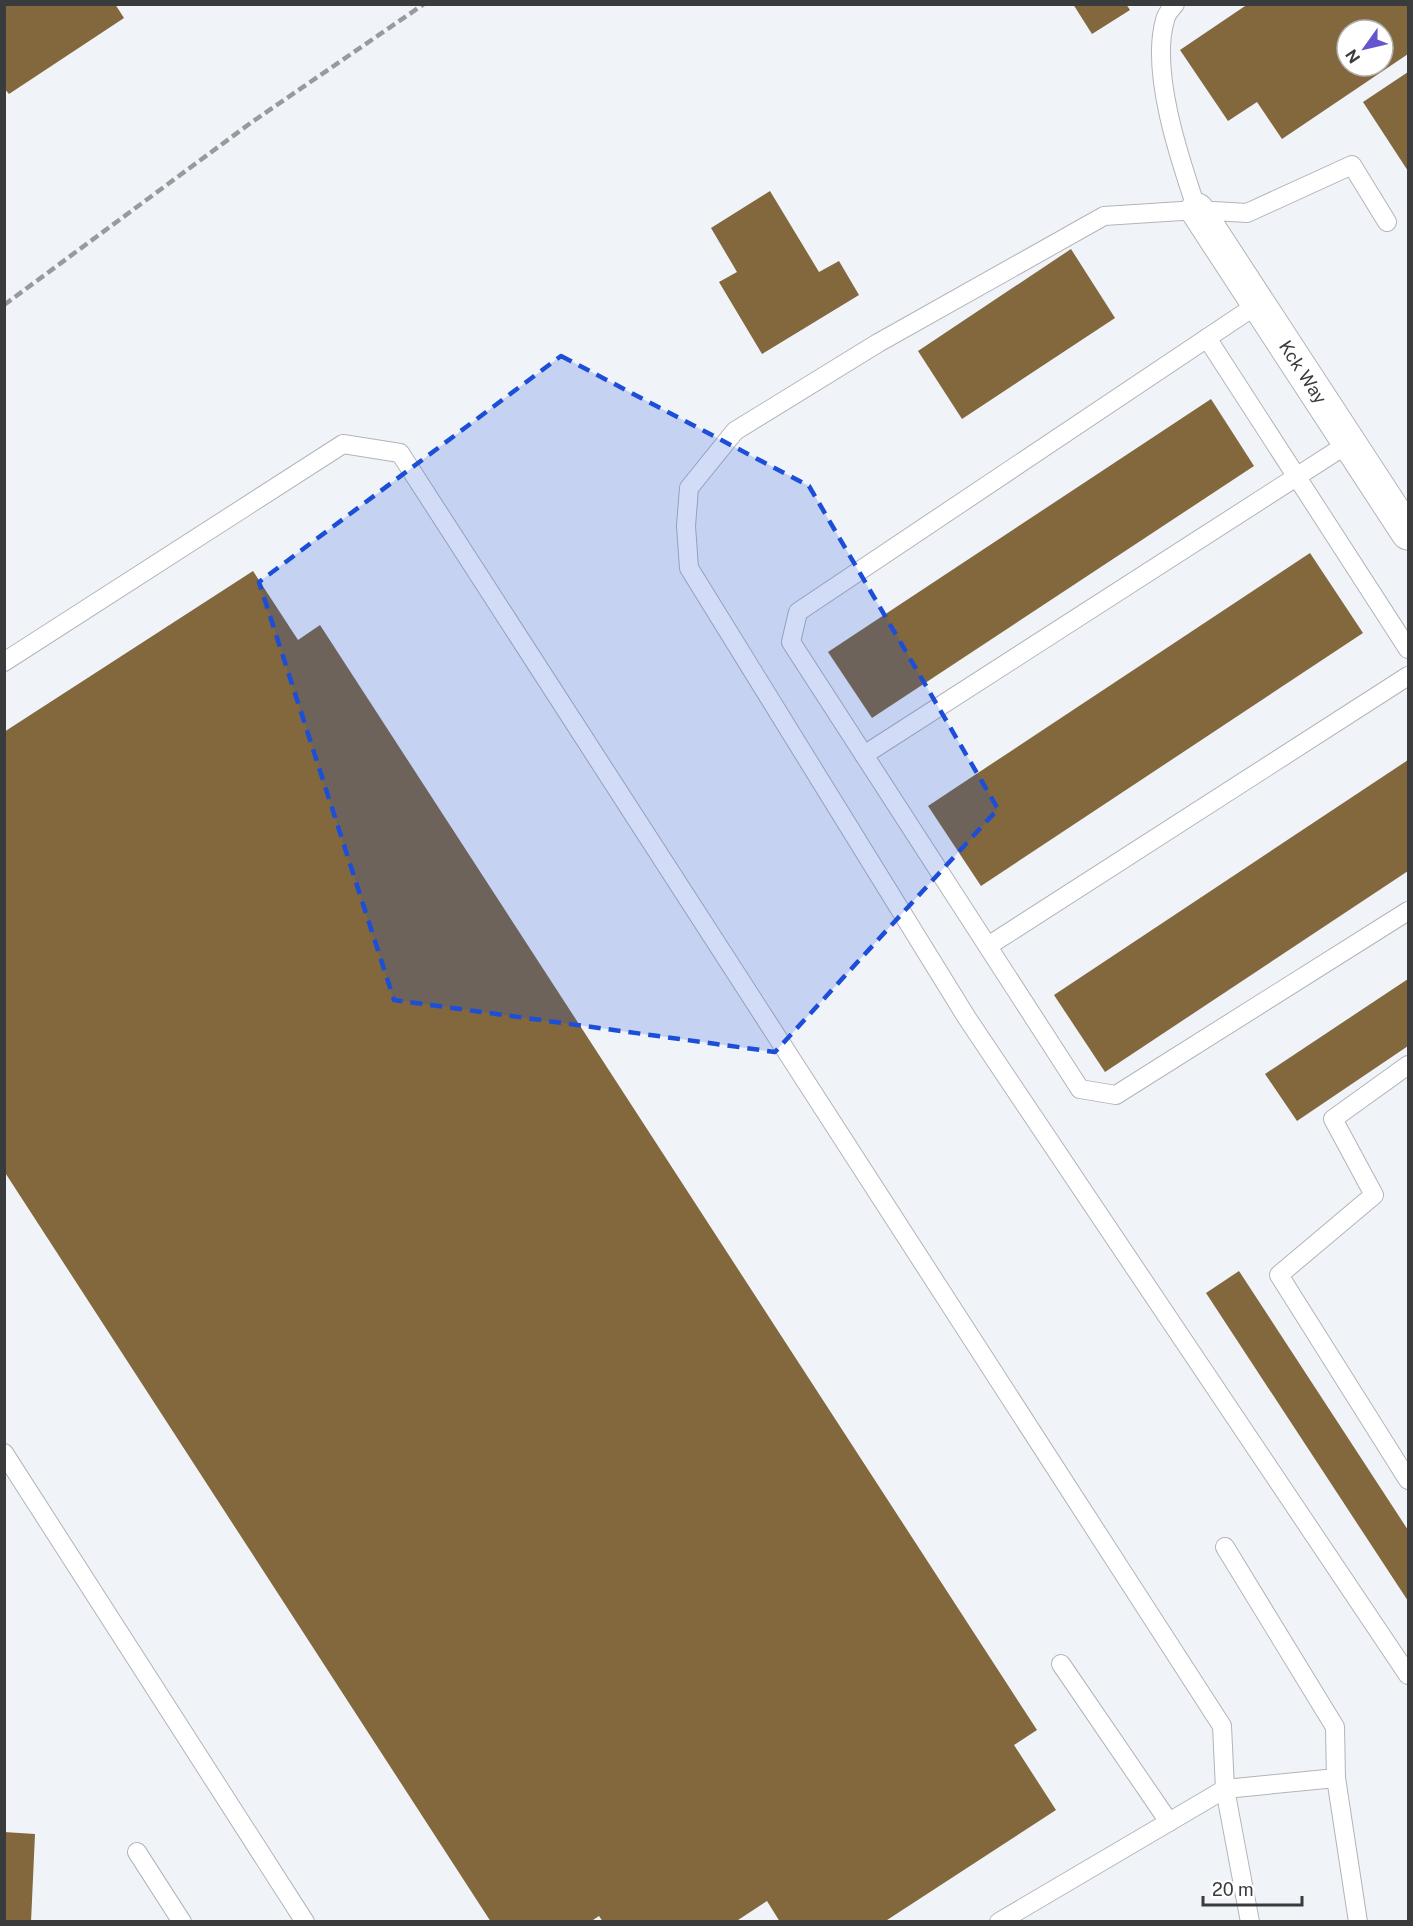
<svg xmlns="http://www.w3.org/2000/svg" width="1413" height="1926" viewBox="0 0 1413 1926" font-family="'Public Sans',sans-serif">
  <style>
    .building { fill: #82683c; fill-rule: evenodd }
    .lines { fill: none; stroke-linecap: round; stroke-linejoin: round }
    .service-casing { stroke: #b2b4ba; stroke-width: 20 }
    .minor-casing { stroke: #b2b4ba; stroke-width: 35 }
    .service { stroke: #fff; stroke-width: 18 }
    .minor { stroke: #fff; stroke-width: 33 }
    .rail { stroke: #989a9e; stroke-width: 4.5; stroke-dasharray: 9 4.5; stroke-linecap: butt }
    .marked { fill: #1d4ed8; fill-opacity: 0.2; stroke: #1d4ed8; stroke-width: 4.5; stroke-dasharray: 12 8; stroke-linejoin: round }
    .labels { text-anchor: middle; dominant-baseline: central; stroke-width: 6; stroke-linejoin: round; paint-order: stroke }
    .street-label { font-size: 18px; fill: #3a3b3d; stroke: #fff }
  </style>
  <rect width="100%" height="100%" fill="#f0f3f8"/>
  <g class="building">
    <path d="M4,4H115L124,18L9,94L4,88Z"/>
    <path d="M1073,4H1126L1130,10L1092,34Z"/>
    <path d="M1248,4H1408V54L1282,139L1257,102L1228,121L1180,50ZM1347,30H1383V66H1347Z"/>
    <path d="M1408,72V171L1363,102Z"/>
    <path d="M770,191L819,272L839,261L859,295L762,354L719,282L737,272L711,228Z"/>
    <path d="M1071,249L1115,318L962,419L918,351Z"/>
    <path d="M1211,399L1254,466L872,718L828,652Z"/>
    <path d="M1310,553L1363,633L981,886L928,806Z"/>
    <path d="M253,571L298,640L320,625L1037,1730L1014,1745L1056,1810L884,1922H780L767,1901L735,1922H603L599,1916L590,1922H491L4,1171V732Z"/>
    <path d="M1408,760V871L1105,1072L1054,995Z"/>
    <path d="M1408,979V1046L1297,1121L1265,1074Z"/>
    <path d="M1239,1271L1408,1530V1601L1206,1293Z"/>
    <path d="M4,1832L35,1834L31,1922H4Z"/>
  </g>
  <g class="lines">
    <g class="service-casing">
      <g id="service">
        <path d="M1175,4C1171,9 1166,14 1165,20C1150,72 1180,160 1197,210"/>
        <path d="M1387,222L1352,165L1247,213L1197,210L1104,216L878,343L735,431L689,488L686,526L689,568L967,1018L1408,1675"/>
        <path d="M1258,304L798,612L791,642L1080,1089L1116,1095L1408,911"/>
        <path d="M1207,338L1408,649"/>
        <path d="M4,662L343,444L400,453L1222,1726L1225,1789L1250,1922"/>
        <path d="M864,755L1349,443"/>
        <path d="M988,946L1408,676"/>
        <path d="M1408,1065L1333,1119L1374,1195L1279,1275L1408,1480"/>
        <path d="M4,1453L305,1922"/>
        <path d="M1061,1664L1169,1822"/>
        <path d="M1336,1778L1358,1922"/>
        <path d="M137,1852L182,1922"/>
        <path d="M999,1922L1225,1789L1336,1778L1335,1727L1225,1547"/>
      </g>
    </g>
    <g class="minor-casing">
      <path id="minor" d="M1197,210L1408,533"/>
    </g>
    <use href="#service" class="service"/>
    <use href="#minor" class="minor"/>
    <path class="rail" d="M4,305L252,122L424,4"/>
  </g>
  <path class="marked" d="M561,356L809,486L998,809L775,1052L394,1000L259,582Z"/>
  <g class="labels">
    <g class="street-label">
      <text transform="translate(1303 372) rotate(57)">Kck Way</text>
    </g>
  </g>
  <rect width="1413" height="1926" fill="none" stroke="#3a3b3d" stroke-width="12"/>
  <g transform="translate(1365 48) rotate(236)"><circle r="28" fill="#ffffff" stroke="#b0b1b1" stroke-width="1.5"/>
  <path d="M0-4.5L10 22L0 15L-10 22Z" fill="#6454cd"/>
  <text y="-9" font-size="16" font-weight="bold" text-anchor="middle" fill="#3a3b3d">N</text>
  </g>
  <path d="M1203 1896v9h99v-9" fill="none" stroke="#3a3b3d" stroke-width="3"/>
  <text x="1212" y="1896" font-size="18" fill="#3a3b3d" stroke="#ffffff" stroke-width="4.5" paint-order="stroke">20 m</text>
</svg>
